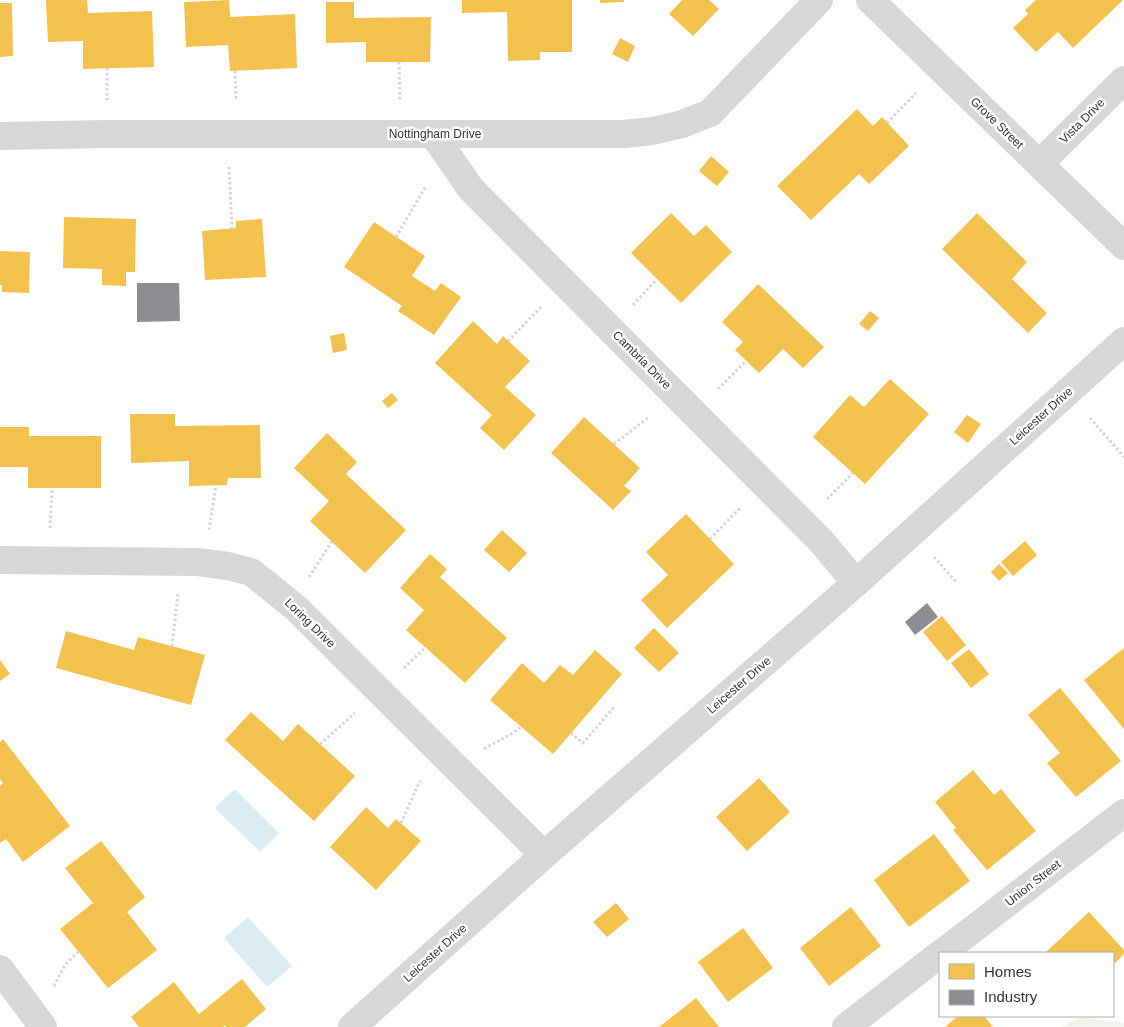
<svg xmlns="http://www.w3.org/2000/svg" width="1124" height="1027" viewBox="0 0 1124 1027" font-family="Helvetica,sans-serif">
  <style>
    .green { fill: #f2f5ed }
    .water { fill: #dbedf2 }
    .homes { fill: #f2c14e }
    .industry { fill: #8d8d92 }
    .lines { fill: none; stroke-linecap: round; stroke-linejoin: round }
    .path { stroke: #d6d6d6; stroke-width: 3; stroke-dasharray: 2.5 2.5; stroke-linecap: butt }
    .minor { stroke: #d7d7d7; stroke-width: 28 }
    .labels { text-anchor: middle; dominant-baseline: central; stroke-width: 5; stroke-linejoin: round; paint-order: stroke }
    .street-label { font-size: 12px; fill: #333; stroke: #fff }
  </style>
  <rect width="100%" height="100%" fill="#fff"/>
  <path class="green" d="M1083,1017L1124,1023V1027H1061Z"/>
  <g class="water">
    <path d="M235,789L279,833L260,852L215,808Z"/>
    <path d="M248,917L292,966L267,987L224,938Z"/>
  </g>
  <g class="homes">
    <path d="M46,0H87L88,13L152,11L154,67L83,69V41L48,42Z"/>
    <path d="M229,0L230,17L295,14L297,68L230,71L228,45L186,47L184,2Z"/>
    <path d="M462,0H572V52H540V60L508,61L507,12L462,13Z"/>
    <path d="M600,0H624V2L600,3Z"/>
    <path d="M682,0H709L719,9L693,36L669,14Z"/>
    <path d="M1036,0H1123L1073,48L1058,32L1036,52L1013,28L1028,14L1025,10Z"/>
    <path d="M326,2H354V18L431,17L430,62H366V42L326,43Z"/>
    <path d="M0,3H12L13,56L0,57Z"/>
    <path d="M620,38L635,46L628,62L612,54Z"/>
    <path d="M857,109L873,126L882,117L909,146L869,184L859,174L811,220L777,186Z"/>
    <path d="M711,156L729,172L717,186L699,171Z"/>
    <path d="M671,213L694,236L706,225L732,252L681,303L631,253Z"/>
    <path d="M977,213L1027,262L1012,279L1047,313L1028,333L942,249Z"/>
    <path d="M64,217L136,219L135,272H126V286L102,285V269L63,268Z"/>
    <path d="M262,219L266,277L205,280L202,231L236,228V221Z"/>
    <path d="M374,222L425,256L412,276L435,291L441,283L461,297L434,335L398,311L402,306L344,267Z"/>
    <path d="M0,251L30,252L29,293L2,292V285H0Z"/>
    <path d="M758,284L824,347L803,368L783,349L759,373L735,350L743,342L722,322Z"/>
    <path d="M870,311L879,318L868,331L859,324Z"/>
    <path d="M473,321L497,344L503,336L530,361L505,387L536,415L504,450L480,428L492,415L435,363Z"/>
    <path d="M344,333L347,350L333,353L330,336Z"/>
    <path d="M890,379L929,414L865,484L813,437L850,395L864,407Z"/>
    <path d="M392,393L398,400L388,408L382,401Z"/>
    <path d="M130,414H175V426L260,425L261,478H228L227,485L189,486V461L131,463Z"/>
    <path d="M967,415L981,424L968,443L954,432Z"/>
    <path d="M584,417L640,468L624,486L631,491L613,510L551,453Z"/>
    <path d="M0,427H29V436H101V488H28V467H0Z"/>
    <path d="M327,433L357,462L346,474L406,530L365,573L310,521L329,501L294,468Z"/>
    <path d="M686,514L734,564L667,628L641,600L668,575L646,552Z"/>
    <path d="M502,530L527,553L509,572L484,550Z"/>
    <path d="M1025,541L1037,555L1013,576L1001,562Z"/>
    <path d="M430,554L447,569L440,577L507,638L465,683L406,630L424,610L400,588Z"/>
    <path d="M999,564L1008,573L999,581L991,572Z"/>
    <path d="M942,616L966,645L947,661L923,632Z"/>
    <path d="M654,628L679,653L659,672L634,648Z"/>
    <path d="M66,631L134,650L138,637L205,655L191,705L56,668Z"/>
    <path d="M1124,648V729L1084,680Z"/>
    <path d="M969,649L989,674L971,688L951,663Z"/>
    <path d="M595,650L622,674L553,754L490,700L522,663L544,683L560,665L573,675Z"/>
    <path d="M0,660L10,674L0,681Z"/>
    <path d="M1060,688L1121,761L1076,797L1047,763L1060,753L1028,715Z"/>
    <path d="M251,712L283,741L298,724L355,776L314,821L225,740Z"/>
    <path d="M3,739L70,826L23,862L6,839L0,843V786L3,783L0,779V742Z"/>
    <path d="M973,770L994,795L1001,789L1036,831L987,870L953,830L956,828L935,802Z"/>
    <path d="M759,778L790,812L747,851L716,817Z"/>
    <path d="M366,807L388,828L396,819L421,841L376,890L330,847Z"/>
    <path d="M934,834L970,881L909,927L874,880Z"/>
    <path d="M101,841L145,897L127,912L157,950L108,988L60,929L93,903L65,868Z"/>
    <path d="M616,903L629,919L607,937L593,922Z"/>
    <path d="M851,907L881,946L829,986L800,948Z"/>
    <path d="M1089,912L1124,950V954L1113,965V953H1045Z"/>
    <path d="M743,928L773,968L728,1002L698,962Z"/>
    <path d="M242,979L266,1009L245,1027H226L225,1025L223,1027H139L131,1017L174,982L199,1014Z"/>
    <path d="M696,998L719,1027H659Z"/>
    <path d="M958,1016H984L993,1027H945Z"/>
  </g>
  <g class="industry">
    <path d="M137,283H179L180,321L137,322Z"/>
    <path d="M927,603L938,617L915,635L905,622Z"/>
  </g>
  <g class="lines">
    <g class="path">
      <path d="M399,62L400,101"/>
      <path d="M107,68V101"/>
      <path d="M235,71L236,101"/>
      <path d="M887,123L916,93"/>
      <path d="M229,167L232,229"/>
      <path d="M396,237L426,186"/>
      <path d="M633,305L657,279"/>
      <path d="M508,341L541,307"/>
      <path d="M718,389L746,361"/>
      <path d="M1090,418L1124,457"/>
      <path d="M614,444L649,417"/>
      <path d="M827,499L853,473"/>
      <path d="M50,528L52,488"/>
      <path d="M209,530L216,485"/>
      <path d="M710,539L741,507"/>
      <path d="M934,557L957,583"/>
      <path d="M309,577L332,541"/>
      <path d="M172,646L178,594"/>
      <path d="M404,668L425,648"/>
      <path d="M571,733L583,743L615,706"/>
      <path d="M320,744L355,713"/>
      <path d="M484,749C497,741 510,736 521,727"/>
      <path d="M401,823L418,785L421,781"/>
      <path d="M54,986L65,965L78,952"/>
    </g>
    <g class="minor">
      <path d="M870,0L1124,246"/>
      <path d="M433,134L471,189L821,541L856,583"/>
      <path d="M0,136L108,134H624L653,131L682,124L710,113L819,0"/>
      <path d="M1040,163L1124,80"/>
      <path d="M0,560L198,562L228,566L251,572L270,587L297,609L544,855"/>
      <path d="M942,953L1124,813"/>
      <path d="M0,969L43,1027"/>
      <path d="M352,1027L544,855L856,583L1124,341"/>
      <path d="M846,1027L940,954"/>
    </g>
  </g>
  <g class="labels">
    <g class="street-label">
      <text transform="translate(1082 121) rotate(-45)">Vista Drive</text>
      <text transform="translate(997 123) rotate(44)">Grove Street</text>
      <text x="435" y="134">Nottingham Drive</text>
      <text transform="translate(642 360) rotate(45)">Cambria Drive</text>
      <text transform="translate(1041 416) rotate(-42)">Leicester Drive</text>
      <text transform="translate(310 623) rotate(44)">Loring Drive</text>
      <text transform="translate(739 685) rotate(-41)">Leicester Drive</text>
      <text transform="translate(1033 883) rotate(-38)">Union Street</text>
      <text transform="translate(435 953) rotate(-42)">Leicester Drive</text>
    </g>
  </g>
  <rect x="939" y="952" width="175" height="65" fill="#ffffff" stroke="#adadad"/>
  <rect x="949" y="964" width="25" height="15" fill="#f2c14e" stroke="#adadad"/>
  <text x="984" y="977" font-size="15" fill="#333333">Homes</text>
  <rect x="949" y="990" width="25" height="15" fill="#8d8d92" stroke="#adadad"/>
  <text x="984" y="1002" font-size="15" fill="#333333">Industry</text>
</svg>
